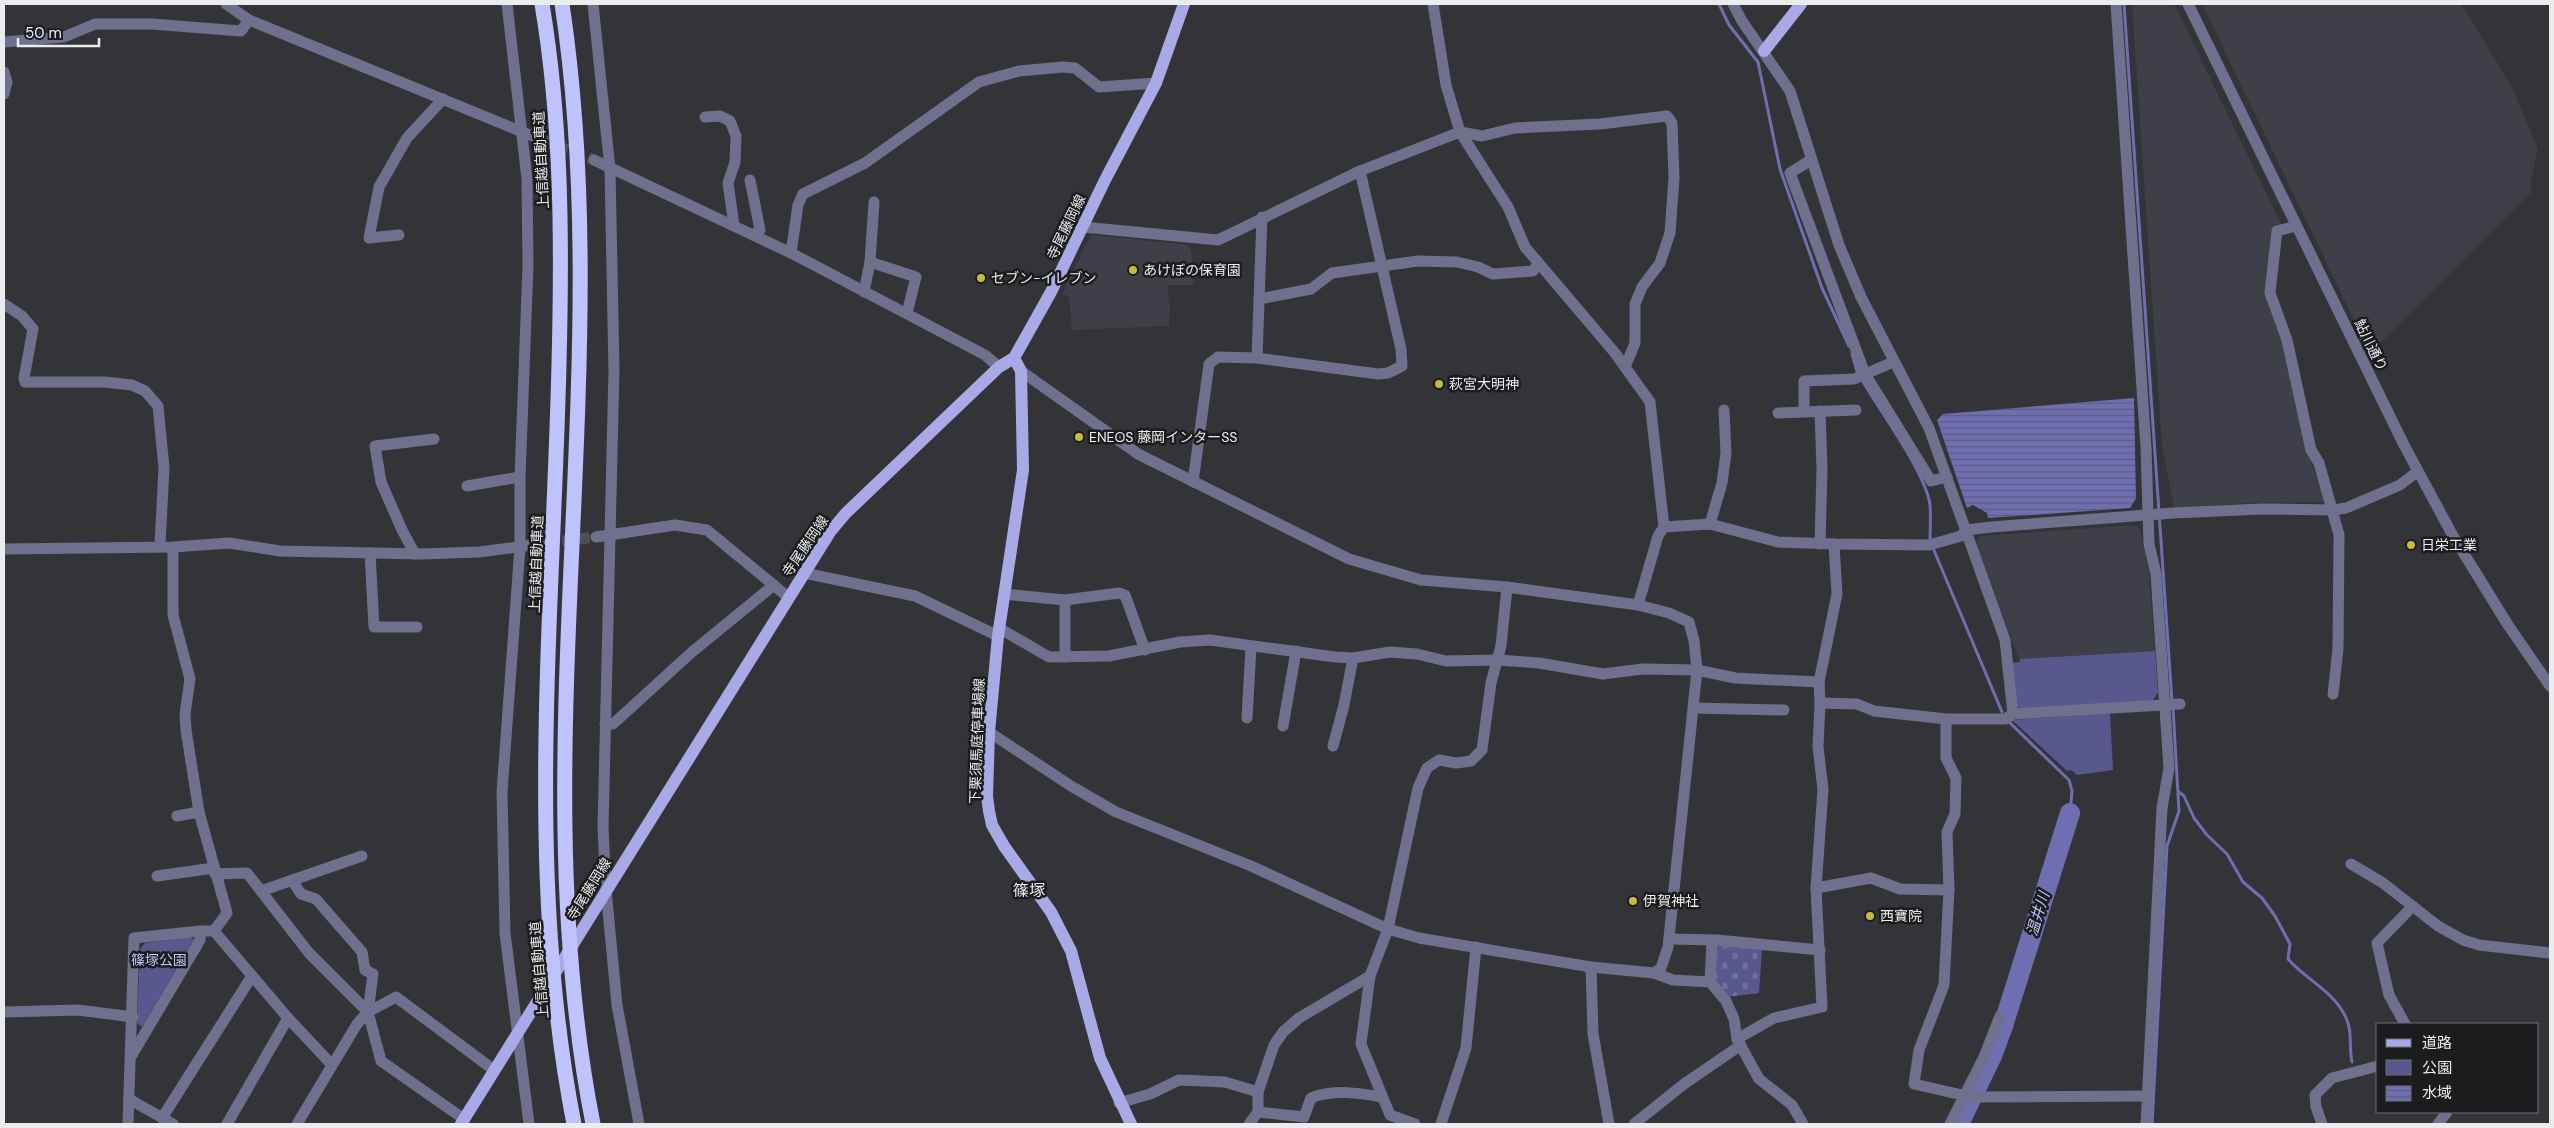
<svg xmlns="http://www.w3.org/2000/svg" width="2554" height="1128" viewBox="0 0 2554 1128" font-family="'DM Sans','Noto Sans JP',sans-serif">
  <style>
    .built { fill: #3e3f47 }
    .cemetery { fill: url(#cemetery-stones) }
    .green { fill: #58578e }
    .water { fill: url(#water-rules) }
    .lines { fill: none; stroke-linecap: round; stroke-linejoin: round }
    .stream { stroke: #6f6eb1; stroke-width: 3 }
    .river { stroke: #6f6eb1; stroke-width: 20 }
    .minor-tunnel { stroke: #4f5053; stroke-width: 11; stroke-dasharray: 11 5.5; stroke-linecap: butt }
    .minor { stroke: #6f708e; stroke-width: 11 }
    .major { stroke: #a8a9e6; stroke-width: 12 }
    .highway { stroke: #c0c2fd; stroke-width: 15 }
    .poi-dot { fill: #c8bb3b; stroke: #1c1c1e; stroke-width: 2 }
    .labels { text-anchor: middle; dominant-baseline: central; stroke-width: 5; stroke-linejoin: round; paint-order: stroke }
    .street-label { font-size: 14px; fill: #ebecee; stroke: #1c1c1e }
    .poi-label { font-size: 14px; fill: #ebecee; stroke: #1c1c1e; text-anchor: start }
    .park-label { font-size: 14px; fill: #c2c4fd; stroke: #1c1c1e }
    .water-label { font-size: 15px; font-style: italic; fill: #bfc1fa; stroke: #1c1c1e }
    .quarter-label { font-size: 16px; fill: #ebecee; stroke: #1c1c1e }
  </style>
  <defs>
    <pattern id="cemetery-stones" width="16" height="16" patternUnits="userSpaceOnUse" patternTransform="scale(1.25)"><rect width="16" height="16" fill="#58578e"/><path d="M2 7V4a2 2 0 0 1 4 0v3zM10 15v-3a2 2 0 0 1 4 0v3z" fill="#706f9e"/></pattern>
    <pattern id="water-rules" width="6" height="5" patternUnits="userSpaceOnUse" patternTransform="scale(1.25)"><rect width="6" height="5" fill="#6f6eb1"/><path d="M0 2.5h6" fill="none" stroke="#5d5c81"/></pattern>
  </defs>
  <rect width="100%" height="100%" fill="#343438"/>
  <g class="built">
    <path d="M2132,4H2174L2282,226L2267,291L2269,307L2283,342L2307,452L2324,497L2323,502L2249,503L2174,508L2162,445Z"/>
    <path d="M2202,4H2461L2511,85L2538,149L2531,179V192L2370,353Z"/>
    <path d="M1091,235L1189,245L1192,256L1194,285H1167L1170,310L1169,326L1072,330L1069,296L1062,294Z"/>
    <path d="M2136,525L2140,529L2149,574L2155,651L2019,659L1975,545L1980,536Z"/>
  </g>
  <path class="cemetery" d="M1715,945L1762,948L1759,993L1727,997L1713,983Z"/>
  <g class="green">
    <path d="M2155,651L2158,693L2152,701L2022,710L2015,704L2012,663L2020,662L2019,659Z"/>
    <path d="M2110,713L2113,770L2077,775L2071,770L2067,771L2012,720Z"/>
    <path d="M189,937L194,939L142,1027L137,1023L140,949L145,943Z"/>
  </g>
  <path class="water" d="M2134,398L2136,498L2130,508L1988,518L1987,513L1973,505L1967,508L1937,420L1943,414Z"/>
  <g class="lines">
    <g class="stream">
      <path d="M1719,4L1729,25L1758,62L1780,169L1822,288L1849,346"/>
      <path d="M2124,4L2172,701"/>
      <path d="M1852,354L1857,371"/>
      <path d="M1862,380C1880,411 1926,473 1930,505C1931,517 1930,529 1930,540"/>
      <path d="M1933,548L2002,712"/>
      <path d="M2008,721L2069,780L2072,791L2070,813"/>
      <path d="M2179,792L2184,796L2194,818L2207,835L2227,854L2243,882L2262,898L2275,916L2290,944L2288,959C2307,981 2338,993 2348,1023C2352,1035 2349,1049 2352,1062"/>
      <path d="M2152,1124L2167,846L2179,811L2173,708"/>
    </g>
    <path class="river" d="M1959,1124L1992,1056L2003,1026L2070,813"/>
    <g class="minor-tunnel">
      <path d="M542,140L594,160"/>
      <path d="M546,543L596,537"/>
    </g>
    <g class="minor">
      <path d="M226,4L249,20L542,140"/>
      <path d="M507,4L527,179L528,265L520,477V547L502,792L505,933L529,1124"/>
      <path d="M593,4L610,169L614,370L603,828L606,890L617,1005L639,1124"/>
      <path d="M1433,4L1446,85L1460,132L1508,207L1525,247L1615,353L1650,402L1664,527"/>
      <path d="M1733,4L1742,21L1790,91L1839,245L1861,297L1929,428L2005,640L2013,714"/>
      <path d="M2116,4L2146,447L2149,544L2156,574L2169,768L2162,808L2146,1124"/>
      <path d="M2188,4L2404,445L2453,536L2508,625L2550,686"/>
      <path d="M4,42L64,37L95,24H152L241,31L249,20"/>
      <path d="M4,72L7,82L4,94"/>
      <path d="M705,117L720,116L730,121L736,136L735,162L728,183L734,225"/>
      <path d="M594,160L791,253L985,355L999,367"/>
      <path d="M1811,160L1790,173L1865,374L1931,481L1947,477"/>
      <path d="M750,180L760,230L753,235"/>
      <path d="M2296,226L2277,231L2270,293L2287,340L2311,450L2319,463L2339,535L2338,649L2333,694"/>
      <path d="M1083,227L1218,240L1360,171L1460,132L1482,136L1515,128L1600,124L1667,116L1672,123L1674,178L1670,233L1660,263L1642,287L1635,304V343L1625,367"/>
      <path d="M399,235L369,238L379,187L407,138L443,99"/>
      <path d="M791,253L798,205L803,194L865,163L979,82L1019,71L1063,67L1075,68L1099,87L1156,83"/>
      <path d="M870,262L916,277L907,313"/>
      <path d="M864,292L870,262L874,202"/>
      <path d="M1259,299L1311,289L1332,273L1418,261L1457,262L1478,267L1493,274L1533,271L1538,264"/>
      <path d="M4,304L22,316L33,329L24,378L25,382H105L132,385L145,391L158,406L164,468L160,545"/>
      <path d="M1257,358L1262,217"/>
      <path d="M1021,371L1138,454L1349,559L1421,580L1507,587L1638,605L1669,613L1689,622L1694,641L1697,670L1668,947L1661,968L1654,973L1591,967L1593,1034L1609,1124"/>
      <path d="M1804,411V381L1854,379L1893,362"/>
      <path d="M1820,411L1822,470L1820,544"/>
      <path d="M1778,413L1856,410"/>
      <path d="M1193,482L1209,364L1218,357L1257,358L1378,374L1388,373L1402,366L1401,349L1360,171"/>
      <path d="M467,486L520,477"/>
      <path d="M1710,524L1722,483L1726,453L1724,410"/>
      <path d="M596,537L675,525L707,530L788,597"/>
      <path d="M1834,544L1837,594L1819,682L1820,703L1857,704L1874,711L1946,719H2005L2013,714L2180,704"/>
      <path d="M173,547V615L190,679L185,714L186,730L199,812L227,913L214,931"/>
      <path d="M4,549L173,547L229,543L280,551L421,554L479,552L540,544"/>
      <path d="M370,553L374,627H417"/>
      <path d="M415,554L402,530L381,482L375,446L434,439"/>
      <path d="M804,573L915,596L998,636"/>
      <path d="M1004,594L1065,600L1119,593L1125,595L1145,650"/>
      <path d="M1065,600V657"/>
      <path d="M1638,605L1658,536L1664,527L1710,524L1778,542L1834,544L1929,545L1961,536L1967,530L1991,527L2173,513L2262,509L2334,510L2346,508L2400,485L2418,471"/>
      <path d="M999,628L1049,657L1109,656L1180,642L1210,640L1335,657L1353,658L1390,652L1417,654L1446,661L1498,660L1539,663L1603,674L1643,669L1697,670L1735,678L1819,682"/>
      <path d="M1694,708L1784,710"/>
      <path d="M1247,718L1251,647"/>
      <path d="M1946,719V758L1956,778L1955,814L1947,832L1949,890L1944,985L1919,1050L1914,1084L1971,1097L2147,1096"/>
      <path d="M605,724H613L692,652L774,585"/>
      <path d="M1283,726L1296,651"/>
      <path d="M989,732L1071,786L1116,812L1251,866L1388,929L1419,938L1591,967"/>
      <path d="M1333,746L1344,705L1353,658"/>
      <path d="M177,816L199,812"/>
      <path d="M2351,864L2383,883L2438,926L2463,940L2479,945L2550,953"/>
      <path d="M215,874L247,873L309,953L368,1012"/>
      <path d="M157,876L214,868"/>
      <path d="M292,880L301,894L316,899L362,952L365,970L373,974L368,1012L381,1061L464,1119"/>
      <path d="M1816,888L1871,878L1900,889L1949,890"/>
      <path d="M261,891L362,856"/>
      <path d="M1669,939L1717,940L1820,950"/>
      <path d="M1654,973L1673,980L1710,982L1726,1001L1734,1019L1737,1039L1759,1079L1792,1105L1803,1124"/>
      <path d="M1370,976L1361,1044L1390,1115L1415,1124"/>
      <path d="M1710,982L1712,942"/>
      <path d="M4,1012L78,1010L133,1017"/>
      <path d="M2405,1024L2389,995L2377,943L2412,907"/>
      <path d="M1737,1039L1774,1018L1822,1007L1816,888L1823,789L1818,747L1820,703"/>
      <path d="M132,1055L200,940V931"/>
      <path d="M129,1099L173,1124"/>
      <path d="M1119,1103L1150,1094L1179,1080L1225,1082L1258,1092"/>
      <path d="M1258,1112L1304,1117L1311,1098C1333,1089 1359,1093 1382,1097"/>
      <path d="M162,1118L252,976"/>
      <path d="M128,1124L134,938L200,931H214L288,1018L332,1065"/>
      <path d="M227,1124L288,1018"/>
      <path d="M297,1124L357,1024L368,1012L396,997L494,1070"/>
      <path d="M1249,1124L1258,1112V1092L1274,1045L1283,1032L1299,1018L1370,976L1388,929L1418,788L1427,768L1439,760L1456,763L1471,761L1482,750L1491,683L1501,646L1507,587"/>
      <path d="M1441,1124L1466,1048L1476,947"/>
      <path d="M1634,1124L1684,1084L1741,1045"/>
      <path d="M1950,1124L1984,1057L2000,1016"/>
      <path d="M2322,1124L2316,1107L2315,1095L2332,1078L2378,1066"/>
      <path d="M2438,1124L2447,1112"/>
    </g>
    <g class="major">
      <path d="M1764,51L1801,4"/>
      <path d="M1014,358L1021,371L1023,470L998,636L989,732L987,796L989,811L992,825L1004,846L1051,912L1071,951L1100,1058L1131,1124"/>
      <path d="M461,1124L830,532L846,513L999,367L1014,358L1051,292L1105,180L1156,83L1184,4"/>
    </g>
    <g class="highway">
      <path d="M542,4C562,123 562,244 559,364C553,616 525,875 574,1124"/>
      <path d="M562,4C618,375 520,754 593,1124"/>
    </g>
  </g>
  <g class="poi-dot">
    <circle cx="1133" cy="270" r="5"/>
    <circle cx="981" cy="278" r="5"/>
    <circle cx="1439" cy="384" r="5"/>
    <circle cx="1079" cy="437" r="5"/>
    <circle cx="2411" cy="545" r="5"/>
    <circle cx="1633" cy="901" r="5"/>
    <circle cx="1870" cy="916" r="5"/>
  </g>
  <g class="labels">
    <g class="street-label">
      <text transform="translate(541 160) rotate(-93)">上信越自動車道</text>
      <text transform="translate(1066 227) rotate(-64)">寺尾藤岡線</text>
      <text transform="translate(2371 345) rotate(64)">鮎川通り</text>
      <text transform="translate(805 546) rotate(-56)">寺尾藤岡線</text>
      <text transform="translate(536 564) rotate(-88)">上信越自動車道</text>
      <text transform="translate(977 741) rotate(-88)">下栗須馬庭停車場線</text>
      <text transform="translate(589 889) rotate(-58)">寺尾藤岡線</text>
      <text transform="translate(539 970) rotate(-95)">上信越自動車道</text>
    </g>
    <g class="poi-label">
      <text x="1143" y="270">あけぼの保育園</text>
      <text x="991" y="278">セブン-イレブン</text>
      <text x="1449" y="384">萩宮大明神</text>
      <text x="1089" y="437">ENEOS 藤岡インターSS</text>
      <text x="2421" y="545">日栄工業</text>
      <text x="1643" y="901">伊賀神社</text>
      <text x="1880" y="916">西寶院</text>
    </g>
    <g class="park-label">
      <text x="159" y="960">篠塚公園</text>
    </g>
    <g class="water-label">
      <text transform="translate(2038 914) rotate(-73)">温井川</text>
    </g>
    <g class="quarter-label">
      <text x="1029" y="890">篠塚</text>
    </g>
  </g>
  <rect width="2554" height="1128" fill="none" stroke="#ebecee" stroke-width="10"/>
  <rect x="2376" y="1023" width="162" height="90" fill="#1c1c1e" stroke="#6f6f71"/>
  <rect x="2386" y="1039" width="25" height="8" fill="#a8a9e6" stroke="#6f6f71"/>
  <text x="2422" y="1048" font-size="15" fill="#ebecee">道路</text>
  <rect x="2386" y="1060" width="25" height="15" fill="#58578e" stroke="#6f6f71"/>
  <text x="2422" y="1073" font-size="15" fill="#ebecee">公園</text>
  <rect x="2386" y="1086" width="25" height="15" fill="url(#water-rules)" stroke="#6f6f71"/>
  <text x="2422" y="1098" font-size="15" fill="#ebecee">水域</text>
  <path d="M18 38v8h81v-8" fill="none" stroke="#ebecee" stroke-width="2.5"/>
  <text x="25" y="38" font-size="15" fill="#ebecee" stroke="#1c1c1e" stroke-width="4" paint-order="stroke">50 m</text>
</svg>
